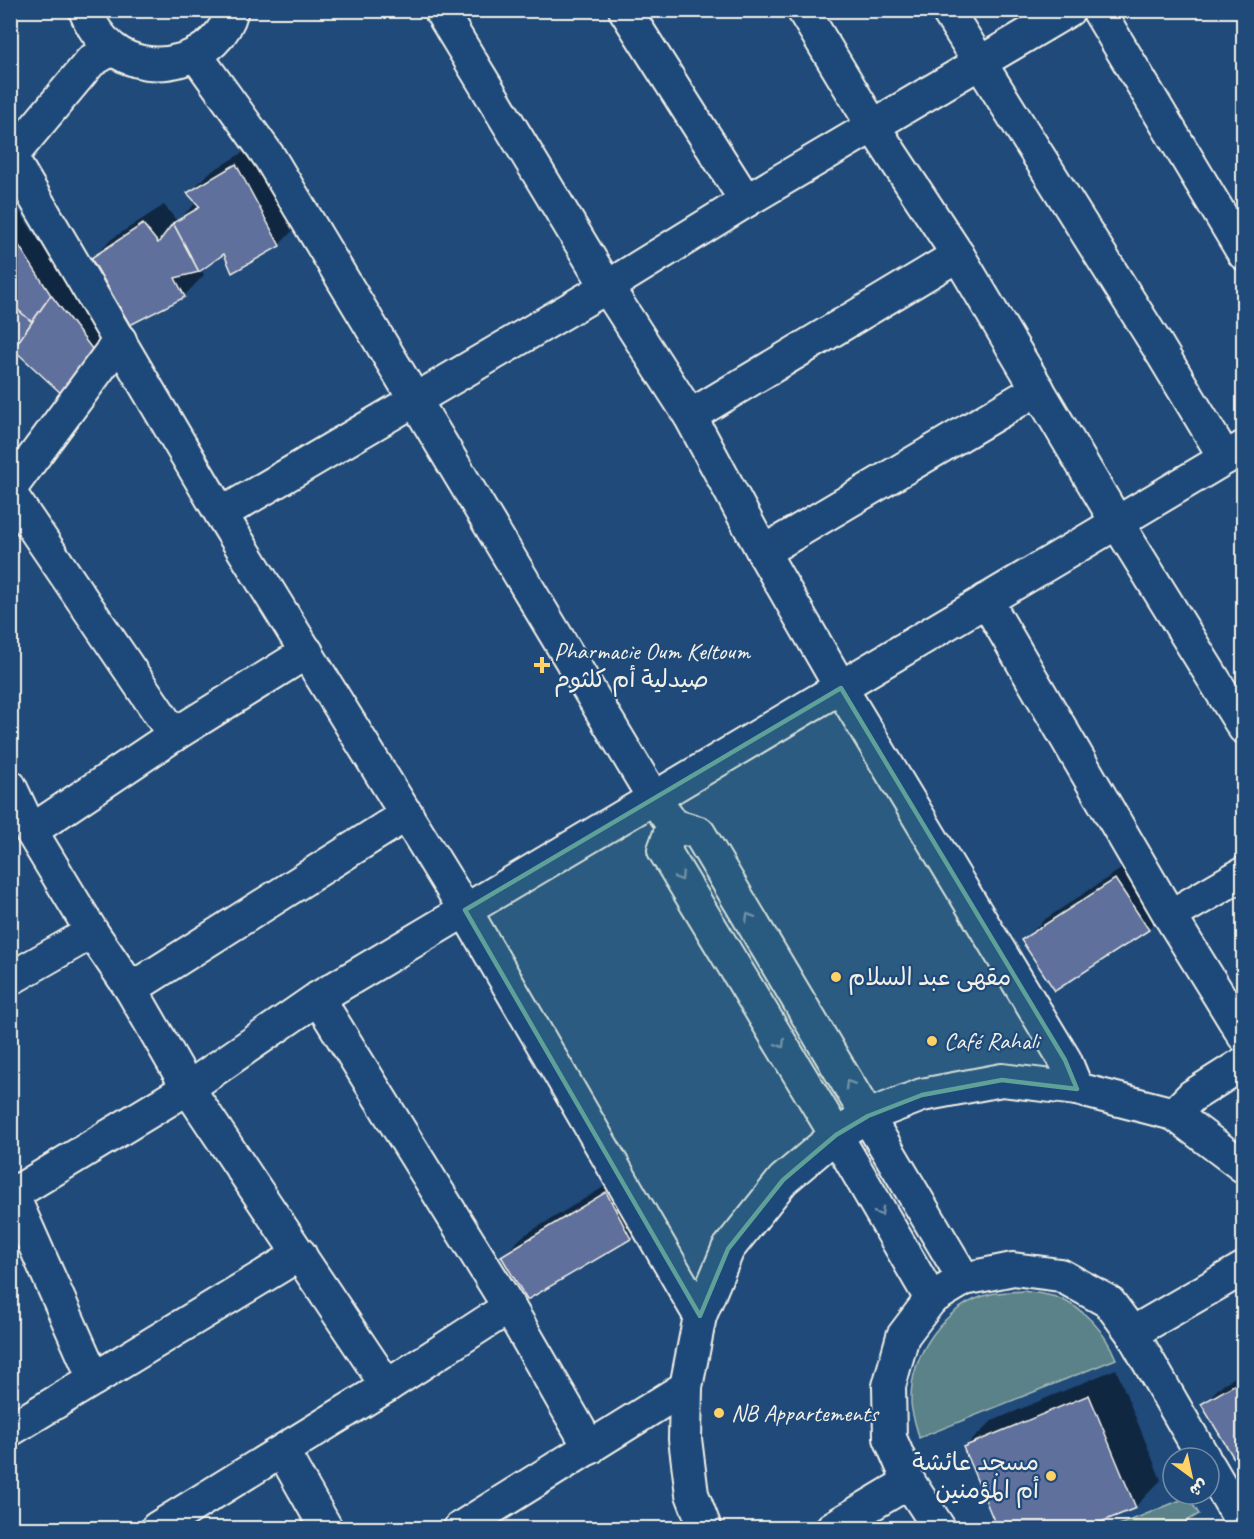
<svg xmlns="http://www.w3.org/2000/svg" width="1254" height="1539" viewBox="0 0 1254 1539" font-family="Caveat,'Playpen Sans Arabic',sans-serif">
  <style>
    .green { fill: #5a8288; stroke: #a7bab8; stroke-width: 1.5 }
    .shadow { fill: #0007 }
    .building { fill: #5f6f9d; stroke: #f4f1e8; stroke-width: 1.5 }
    .lines { fill: none; stroke-linecap: round; stroke-linejoin: round }
    .minor-casing { stroke: #f4f1e8; stroke-width: 36 }
    .minor { stroke: #1f4a7a; stroke-width: 32 }
    .oneway { stroke: #748da6 }
    .marked { fill: #5fa199; fill-opacity: 0.2; stroke: #5fa199; stroke-width: 4.5; stroke-linejoin: round }
    .poi-dot { fill: #ffd166; stroke: #1f4a7a; stroke-width: 2 }
    .labels { text-anchor: middle; dominant-baseline: central; stroke-width: 4.5; stroke-linejoin: round; paint-order: stroke }
    .poi-label { font-size: 24px; fill: #f4f1e8; stroke: #1f4a7a; text-anchor: start }
  </style>
  <rect width="100%" height="100%" fill="#1f4a7a"/>
  <filter id="ink" filterUnits="userSpaceOnUse"><feTurbulence type="fractalNoise" baseFrequency=".0167" numOctaves="2"/><feDisplacementMap in="SourceGraphic" scale="12" xChannelSelector="R" yChannelSelector="G"/><feConvolveMatrix kernelMatrix="1 2 1 2 8 2 1 2 1" color-interpolation-filters="sRGB"/></filter>
  <g filter="url(#ink)">
    <g class="green">
      <path d="M1023,1291C1034,1293 1046,1294 1056,1297C1085,1308 1105,1332 1116,1359L919,1438C917,1427 911,1413 911,1402C910,1355 944,1305 991,1294C1001,1292 1013,1292 1023,1291Z"/>
      <path d="M1188,1497L1199,1514L1175,1528H1112Z"/>
    </g>
    <g class="shadow">
      <path d="M257,144L299,224L279,245L225,252L201,269L204,275L184,296L92,258L113,238L164,205L177,221L197,202L189,193L209,173Z"/>
      <path d="M18,209L66,283L73,276L116,333L84,374L17,343L10,349V217Z"/>
      <path d="M1136,859L1169,908L1148,929L1056,989L1023,940L1044,920Z"/>
      <path d="M627,1173L650,1217L630,1237L503,1256L523,1236Z"/>
      <path d="M1116,1369L1161,1480L1135,1507L1082,1528H999L965,1447L992,1421Z"/>
      <path d="M1244,1372V1472L1203,1404L1223,1384Z"/>
    </g>
    <g class="building">
      <path d="M481,10H494L485,16Z"/>
      <path d="M236,164L280,246L232,273L224,254L199,272L173,223L200,207L187,193Z"/>
      <path d="M173,223L199,272L175,278L185,297L130,325L91,258L143,224L158,243Z"/>
      <path d="M10,232L51,295L32,322L10,303Z"/>
      <path d="M51,295L96,354L64,396L13,349Z"/>
      <path d="M10,303L32,322L13,349L10,348Z"/>
      <path d="M1115,879L1149,930L1055,991L1021,940Z"/>
      <path d="M606,1192L631,1239L527,1300L501,1256Z"/>
      <path d="M1244,1379V1475L1201,1404Z"/>
      <path d="M1089,1395L1136,1508L1086,1528H997L963,1447Z"/>
    </g>
    <g class="lines">
      <g class="minor-casing">
        <g id="minor">
          <path d="M85,10C91,25 99,38 112,48C151,80 219,60 232,10"/>
          <path d="M440,10L607,287L690,416L763,552L841,688L1065,1060L1077,1089"/>
          <path d="M625,10L746,201"/>
          <path d="M803,10L873,126L958,255L1116,521L1244,728"/>
          <path d="M947,10L1157,345L1225,458"/>
          <path d="M1098,10L1244,254"/>
          <path d="M196,55L270,158L653,797L673,825L699,833L964,1279"/>
          <path d="M11,157L221,514L465,910L700,1316"/>
          <path d="M10,158L91,61L112,49"/>
          <path d="M690,416L958,255"/>
          <path d="M10,489L120,340"/>
          <path d="M10,493L174,735"/>
          <path d="M221,514L607,287L746,201L1069,10"/>
          <path d="M763,552L1038,389"/>
          <path d="M986,600L1170,916L1244,1036"/>
          <path d="M10,786L31,831L92,932L131,989L188,1088L387,1386"/>
          <path d="M673,825L664,850L836,1135L931,1299"/>
          <path d="M31,831L174,735L307,652"/>
          <path d="M1170,916L1244,873"/>
          <path d="M10,979L92,932"/>
          <path d="M131,989L407,814"/>
          <path d="M318,998L509,1307L590,1448"/>
          <path d="M1174,1114L1192,1096L1244,1063"/>
          <path d="M10,1189L94,1379"/>
          <path d="M10,1196L188,1088L318,998L1244,447"/>
          <path d="M1132,1333L1244,1268"/>
          <path d="M10,1430L300,1254"/>
          <path d="M283,1452L326,1528"/>
          <path d="M1209,1466L1244,1526"/>
          <path d="M157,1528L387,1386L509,1307"/>
          <path d="M460,1528L686,1387"/>
          <path d="M705,1528L692,1494L685,1439L686,1387L700,1316L728,1249L783,1180L836,1135L868,1116L922,1095L1002,1080L1077,1089L1174,1114L1244,1167"/>
          <path d="M832,1528L909,1482"/>
          <path d="M939,1528L909,1482L890,1438L889,1386L903,1336L931,1299L964,1279L1013,1269L1060,1275L1109,1302L1132,1333L1204,1458"/>
        </g>
      </g>
      <use href="#minor" class="minor"/>
    </g>
    <defs><path id="oneway-chevron" d="M-2-3.5L2.5 0L-2 3.5" fill="none" stroke-width="1.6" stroke-linecap="round" stroke-linejoin="round" transform="scale(1.5)"/></defs>
    <g class="oneway">
      <use href="#oneway-chevron" transform="translate(680 877) rotate(58)"/>
      <use href="#oneway-chevron" transform="translate(749 917) rotate(-121)"/>
      <use href="#oneway-chevron" transform="translate(781 1044) rotate(59)"/>
      <use href="#oneway-chevron" transform="translate(849 1084) rotate(-121)"/>
      <use href="#oneway-chevron" transform="translate(880 1212) rotate(60)"/>
    </g>
  </g>
  <path class="marked" d="M841,688L1065,1060L1077,1089L1002,1080L922,1095L868,1116L836,1135L783,1180L728,1249L700,1316L465,910Z"/>
  <g class="poi-dot">
    <path d="M539 656h6v6h6v6h-6v6h-6v-6h-6v-6h6z"/>
    <circle cx="836" cy="977" r="6"/>
    <circle cx="932" cy="1041" r="6"/>
    <circle cx="719" cy="1413" r="6"/>
    <circle cx="1051" cy="1476" r="6"/>
  </g>
  <g class="labels">
    <g class="poi-label">
      <text x="554" y="651">Pharmacie Oum Keltoum<tspan x="554" dy="28">صيدلية أم كلثوم</tspan></text>
      <text x="848" y="977">مقهى عبد السلام</text>
      <text x="944" y="1041">Café Rahali</text>
      <text x="731" y="1413">NB Appartements</text>
      <text x="1039" y="1462" text-anchor="end">مسجد عائشة<tspan x="1039" dy="28">أم المؤمنين</tspan></text>
    </g>
  </g>
  <rect width="1254" height="1539" fill="none" stroke="#1f4a7a" stroke-width="36"/>
  <rect x="18" y="18" width="1218" height="1503" fill="none" stroke="#f4f1e8" stroke-width="2" filter="url(#ink)"/>
  <g transform="translate(1191 1476) rotate(147)"><circle r="28" fill="#1f4a7a" stroke="#748da6" stroke-width="1.5"/>
  <path d="M0-4.5L10 22L0 15L-10 22Z" fill="#ffd166"/>
  <text y="-9" font-size="16" font-weight="bold" text-anchor="middle" fill="#f4f1e8">ش</text>
  </g>
</svg>
